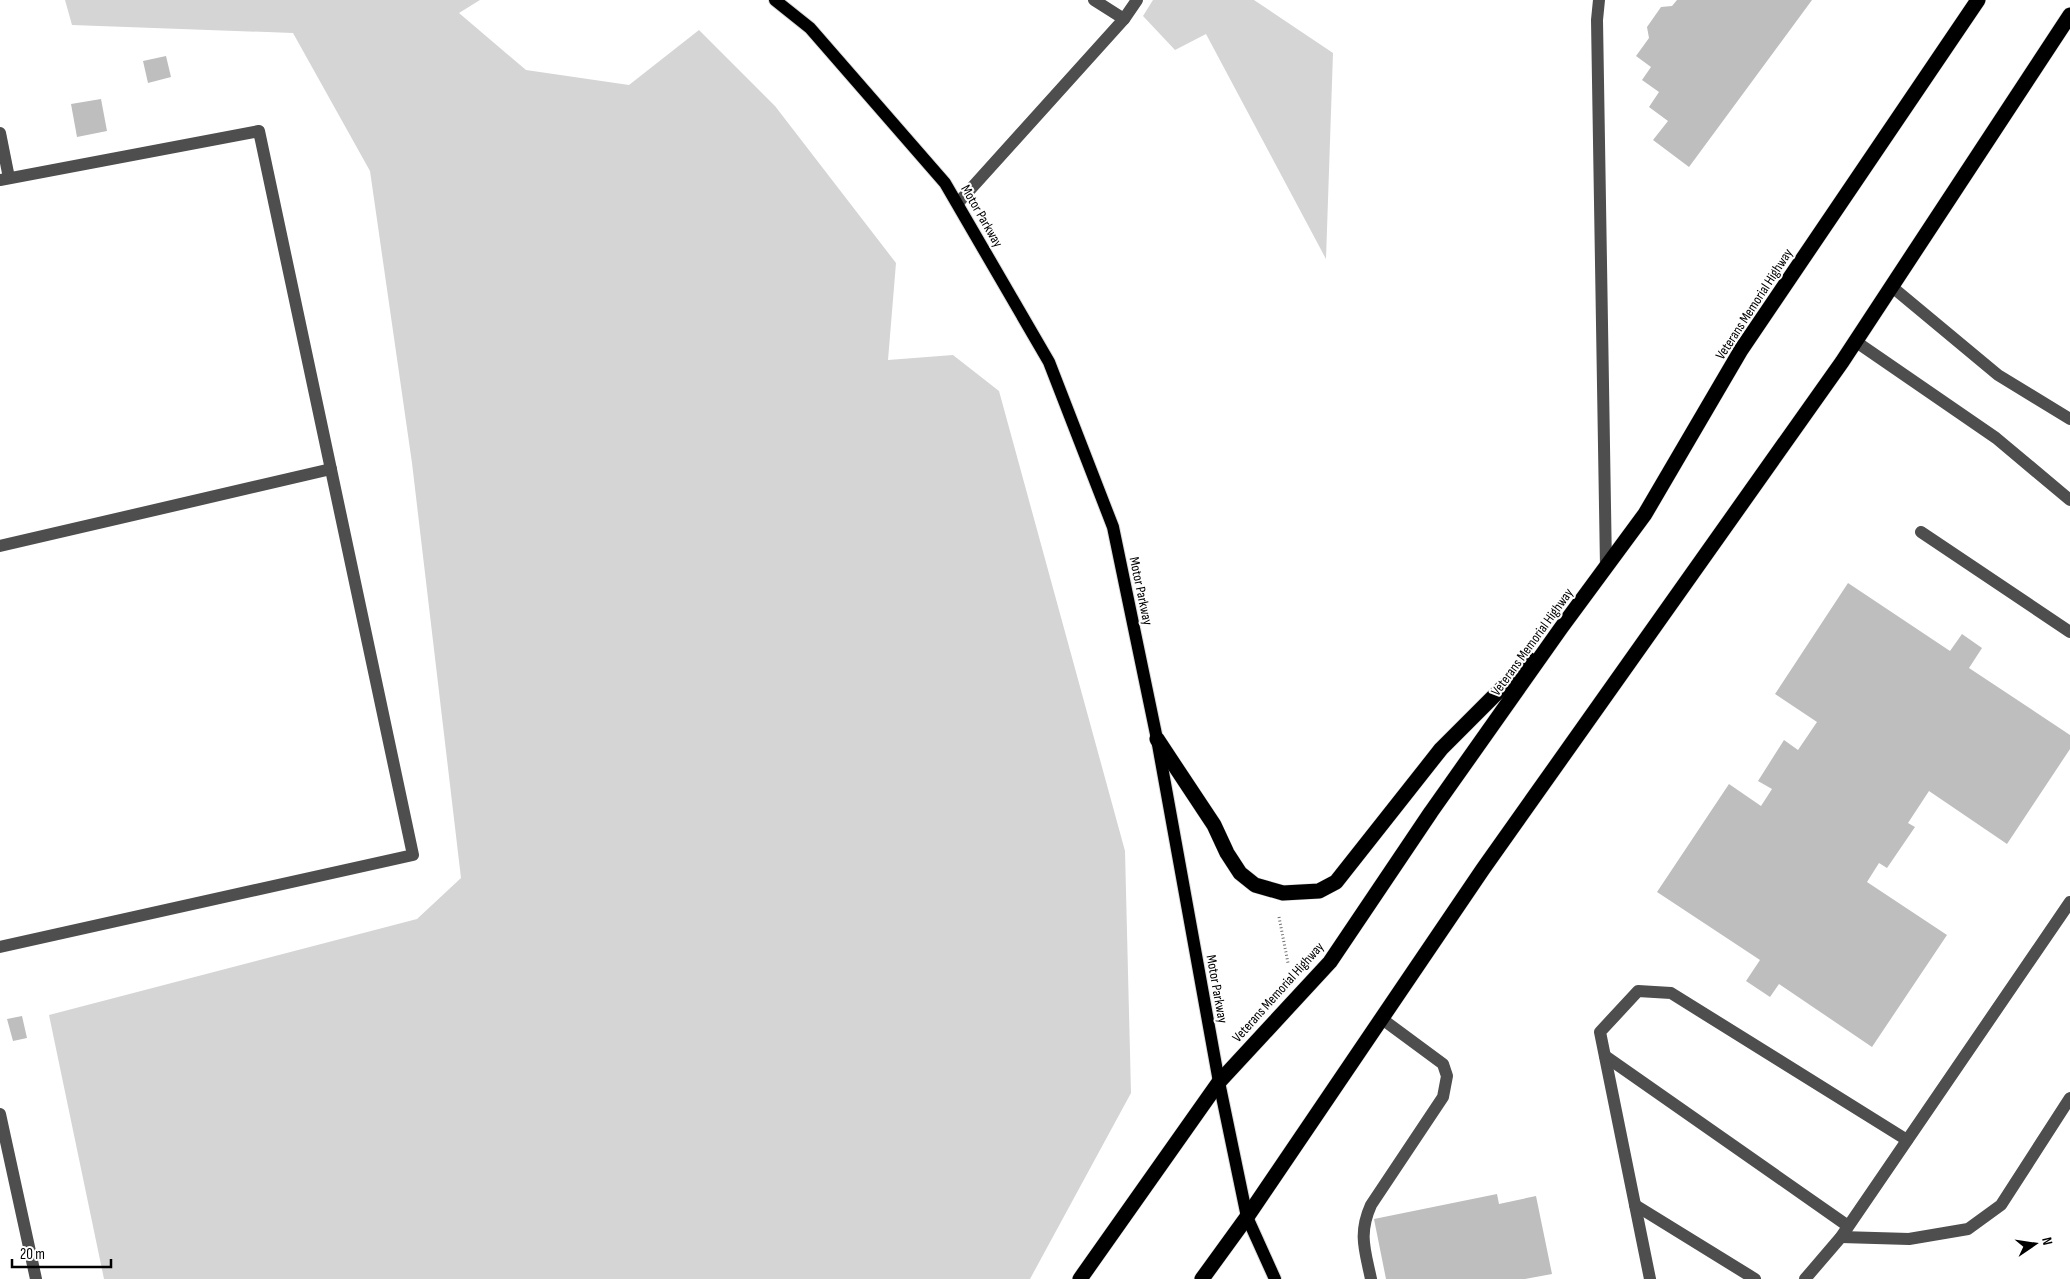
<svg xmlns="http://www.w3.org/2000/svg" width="2070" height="1279" viewBox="0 0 2070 1279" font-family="'Sofia Sans Condensed',sans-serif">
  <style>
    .green { fill: #d5d5d5 }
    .building { fill: #bebebe }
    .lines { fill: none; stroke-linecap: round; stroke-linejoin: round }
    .major-casing { stroke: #dbdbdb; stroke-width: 14 }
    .highway-casing { stroke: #dbdbdb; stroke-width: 16 }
    .path { stroke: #707070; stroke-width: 3; stroke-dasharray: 1 2.5; stroke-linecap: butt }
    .minor { stroke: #4e4e4e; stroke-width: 12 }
    .major { stroke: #000; stroke-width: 12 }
    .highway { stroke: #000; stroke-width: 15 }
    .labels { text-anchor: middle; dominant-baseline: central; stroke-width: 4; stroke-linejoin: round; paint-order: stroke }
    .street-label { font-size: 14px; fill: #000; stroke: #fff }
  </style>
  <rect width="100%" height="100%" fill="#fff"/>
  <g class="green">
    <path d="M65,0H480L459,13L526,70L629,85L699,30L775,106L896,263L888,360L953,355L999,391L1125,851L1131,1093L1030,1279H104L49,1015L417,919L461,878L412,463L370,171L293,33L72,25Z"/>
    <path d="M1153,0H1254L1333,53L1326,259L1206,34L1175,50L1143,16Z"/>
  </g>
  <g class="building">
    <path d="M1677,0H1812L1689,167L1653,140L1668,121L1649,107L1659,92L1642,80L1651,67L1636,56L1649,38L1647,27L1661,7L1672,6Z"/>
    <path d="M166,56L171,77L148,83L143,61Z"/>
    <path d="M101,99L107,131L77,137L71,104Z"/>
    <path d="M1848,583L1950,651L1962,634L1982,648L1969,668L2070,735V749L2007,844L1929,791L1908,823L1915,827L1887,868L1879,863L1867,882L1947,935L1872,1047L1779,984L1770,997L1746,981L1760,960L1657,892L1729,784L1761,806L1772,789L1758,781L1784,740L1798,750L1817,722L1775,694Z"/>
    <path d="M22,1016L27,1038L13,1041L7,1019Z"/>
    <path d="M1497,1194L1499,1204L1536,1196L1552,1274L1525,1279H1386L1374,1219Z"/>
  </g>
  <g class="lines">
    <g class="major-casing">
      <path id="major" d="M775,0L810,28L945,183L1049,362L1113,527L1157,739L1219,1082L1247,1217L1275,1279"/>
    </g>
    <g class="highway-casing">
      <g id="highway">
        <path d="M1157,739L1214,825L1227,853L1240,873L1255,885L1283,893L1319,891L1336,882L1441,749L1530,660"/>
        <path d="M1080,1279L1219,1082L1330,962L1431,812L1561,628L1645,514L1741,350L1978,0"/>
        <path d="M1202,1279L1247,1217L1483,869L1842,362L2070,15"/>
      </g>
    </g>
    <path class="path" d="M1279,917L1288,963"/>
    <g class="minor">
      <path d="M1094,0L1124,19"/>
      <path d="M1599,0L1597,20L1606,567"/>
      <path d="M0,133L9,178"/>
      <path d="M0,180L259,131L413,855L0,947"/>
      <path d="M958,203L1124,19L1137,0"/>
      <path d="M1891,286L1998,375L2070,419"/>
      <path d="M1855,341L1996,438L2070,500"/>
      <path d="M1921,532L2070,632"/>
      <path d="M0,546L331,469"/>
      <path d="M1605,1056L1848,1226"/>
      <path d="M0,1114L36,1279"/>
      <path d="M1635,1205L1755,1279"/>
      <path d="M1841,1237L1909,1239L1968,1229L2001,1205L2070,1098"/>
      <path d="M1371,1279C1365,1250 1358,1234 1371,1205L1443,1097L1447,1076L1443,1064L1382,1019"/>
      <path d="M1650,1279L1600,1032L1638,991L1671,993L1907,1140"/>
      <path d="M1805,1279L1841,1237L2070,902"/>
    </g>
    <use href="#major" class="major"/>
    <use href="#highway" class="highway"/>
  </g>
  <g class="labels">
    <g class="street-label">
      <text transform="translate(982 216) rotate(60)">Motor Parkway</text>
      <text transform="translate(1754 304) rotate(-57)">Veterans Memorial Highway</text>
      <text transform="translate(1141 591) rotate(78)">Motor Parkway</text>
      <text transform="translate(1532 642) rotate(-54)">Veterans Memorial Highway</text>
      <text transform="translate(1217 989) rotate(80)">Motor Parkway</text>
      <text transform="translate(1278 992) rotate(-48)">Veterans Memorial Highway</text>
    </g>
  </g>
  <g transform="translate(2035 1244) rotate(77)" stroke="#ffffff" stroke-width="4" paint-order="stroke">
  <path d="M0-4L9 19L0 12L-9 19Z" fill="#000000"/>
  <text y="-8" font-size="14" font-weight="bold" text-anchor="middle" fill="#000000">N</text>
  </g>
  <path d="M12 1259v8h99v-8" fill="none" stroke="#000000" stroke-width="2.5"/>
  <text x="20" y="1259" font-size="15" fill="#000000" stroke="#ffffff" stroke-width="4" paint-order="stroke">20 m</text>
</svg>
